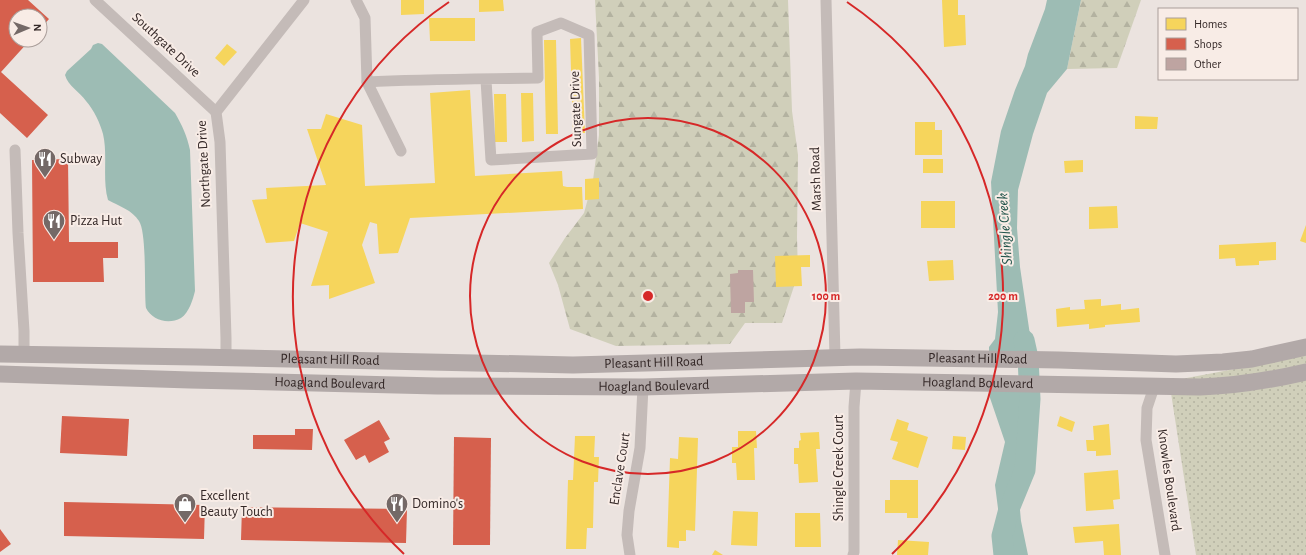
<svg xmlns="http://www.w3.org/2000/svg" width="1306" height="555" viewBox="0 0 1306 555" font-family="'Alegreya Sans',sans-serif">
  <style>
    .grass { fill: url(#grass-dots) }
    .forest { fill: url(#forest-firs) }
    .water { fill: #9dbcb4 }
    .homes { fill: #f6d55c }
    .shops { fill: #d6604d }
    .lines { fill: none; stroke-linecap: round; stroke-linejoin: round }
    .river { stroke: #9dbcb4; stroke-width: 21 }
    .building { fill: #bea4a1 }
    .street { stroke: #c4bbb8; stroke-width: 11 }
    .primary { stroke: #b2a9a8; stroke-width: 17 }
    .ring { fill: none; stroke: #d62828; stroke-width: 2 }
    .labels { text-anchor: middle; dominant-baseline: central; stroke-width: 4; stroke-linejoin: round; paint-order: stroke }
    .street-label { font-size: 14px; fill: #342827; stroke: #f8ece6 }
    .poi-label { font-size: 14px; fill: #342827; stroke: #f8ece6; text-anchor: start }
    .water-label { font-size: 15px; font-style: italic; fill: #1f534a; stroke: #f8ece6 }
    .centre { fill: #d62828; stroke: #f8ece6; stroke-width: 2 }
    .ring-label { font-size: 12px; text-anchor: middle; font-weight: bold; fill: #d62828; stroke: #f8ece6; stroke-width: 4; stroke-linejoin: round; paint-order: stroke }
  </style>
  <defs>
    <pattern id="grass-dots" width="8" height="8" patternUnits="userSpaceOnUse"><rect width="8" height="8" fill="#d0cfba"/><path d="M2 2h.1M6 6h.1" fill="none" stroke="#b3b2a0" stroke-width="1.8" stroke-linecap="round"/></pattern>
    <pattern id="forest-firs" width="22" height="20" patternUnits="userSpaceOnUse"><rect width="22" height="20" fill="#d0cfba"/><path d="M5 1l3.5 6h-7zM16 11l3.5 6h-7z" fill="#b3b2a0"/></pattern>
  </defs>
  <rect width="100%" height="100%" fill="#ebe3df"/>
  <g class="grass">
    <path d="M1306,353V365L1222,381L1176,380L1277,361Z"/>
    <path d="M1306,378V555H1196L1171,393Z"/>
  </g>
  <g class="forest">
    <path d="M595,0H788L792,111L798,155L797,237L798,274L782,323H745L730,344L616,346L570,329L558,285L549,263L565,238L584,213L593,180L599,135V78Z"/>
    <path d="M1081,0H1141L1117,68L1067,69Z"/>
  </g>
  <g class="water">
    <path d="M1047,0H1081L1067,69L1047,93L1033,134L1018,190L1017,228L1020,267L1030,335V353L989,352V347L995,339L998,312L991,182L1001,131L1015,90L1025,66L1028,54L1045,9Z"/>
    <path d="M98,43L102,44L175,113C182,125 187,136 190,150L195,291C193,299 189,313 181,318C168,325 152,320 146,308C144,290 147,233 139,221C132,210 119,206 108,200C102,179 108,155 103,134C100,123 94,110 86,101C80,92 68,86 65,75L67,71L91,49L93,45Z"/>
    <path d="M990,390H1029L1020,438L1018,488L1021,521L1028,555H1004L995,485L1005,442L989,395Z"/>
  </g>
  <g class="homes">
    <path d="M401,0H424V14L401,15Z"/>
    <path d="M479,0H503L504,11L479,12Z"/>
    <path d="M942,0H958V15H965L966,45L944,47Z"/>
    <path d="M429,18H475V41H430Z"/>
    <path d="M581,38L585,133H573L570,39Z"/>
    <path d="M544,40H556L558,134H546Z"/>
    <path d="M227,44L237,52L224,66L215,58Z"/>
    <path d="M470,90L475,176L562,171L563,186L567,187H582L583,209L410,218L398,253L379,254L377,224L370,222L362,245L375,283L329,299V285L311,286L328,232L300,223L294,241L266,243L252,200L267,199L266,188L326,185L307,129H321L326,114L362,125L365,186L435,183L430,93Z"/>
    <path d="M521,93H533L534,141L522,142Z"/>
    <path d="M494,94H506L507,142H495Z"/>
    <path d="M1135,116L1158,117L1157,129H1135Z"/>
    <path d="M915,122H935V130H942V155H915Z"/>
    <rect x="923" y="159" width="20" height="14"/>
    <path d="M1083,160V172L1065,173L1064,161Z"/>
    <path d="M599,178V199L585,200V179Z"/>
    <rect x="921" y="201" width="34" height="27"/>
    <path d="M1117,206L1118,228L1089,229V207Z"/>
    <path d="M1306,225V243L1300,241Z"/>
    <path d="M1276,242V260L1259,261V265L1236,266L1235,258L1219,259V245Z"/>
    <path d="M810,255V267H801L802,286L776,287L775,256Z"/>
    <path d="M953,260L954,280L929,281L927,261Z"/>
    <path d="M1101,299V306L1121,304V310L1139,308L1140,322L1105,325V327L1089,329V324L1057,327L1056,309L1070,307V310L1085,309L1084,300Z"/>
    <path d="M1060,416L1075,422L1072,432L1057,426Z"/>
    <path d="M897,419L909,423L907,430L928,437L918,468L892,459L898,442L890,440Z"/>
    <path d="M1109,424L1111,455L1096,456V451H1087L1086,440H1094L1093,426Z"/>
    <path d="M738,431H756L757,448H754L755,480H737L736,463H732V447H738Z"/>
    <path d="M819,432L820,449H816L818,482L799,483L798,464H794V448H799V441L801,440L800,433Z"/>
    <path d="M575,436H595L594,457H599L598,482H594L593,528H587L586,549H566L568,480H573Z"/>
    <path d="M953,436L966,437L965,450L952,449Z"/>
    <path d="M679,437L698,438L695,531L686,530V541H679V548L667,547L670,458L678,459Z"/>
    <path d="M1118,470L1120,499L1113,500L1114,509L1086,511L1084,473Z"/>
    <path d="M890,480H918V518H907V513H885V500H890Z"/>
    <path d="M733,511L758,512L757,546L731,545Z"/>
    <path d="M795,513H820L821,547H795Z"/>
    <path d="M1119,524L1121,555H1104L1103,541L1075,543L1073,527Z"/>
    <path d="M898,540L929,542L928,555H897Z"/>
    <path d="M715,550L723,555H712Z"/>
  </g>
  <g class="shops">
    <path d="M0,0H28L49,19L40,29V16H16V40H30L1,72L48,115L27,138L0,113Z"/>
    <path d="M68,159L69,242H118V258H103L104,282H33L32,160Z"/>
    <path d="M62,416L129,419L127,456L60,453Z"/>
    <path d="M379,420L390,439L384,442L389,452L369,463L365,455L356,460L344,440Z"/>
    <path d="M295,429H313L312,450L253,449V435H295Z"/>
    <path d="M454,437L491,438L490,545H453Z"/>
    <path d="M64,502L205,505L204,539L64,536Z"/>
    <path d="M242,507L407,509L406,543L241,540Z"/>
    <path d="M0,529L11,544L0,552Z"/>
  </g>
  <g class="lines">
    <path class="river" d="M1004,555L1002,536L1009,509L1025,470L1030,399L1028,358L1024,340"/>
  </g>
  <path class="building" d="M738,270H753L754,302H745V313H731L730,274L738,273Z"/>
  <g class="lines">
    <g class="street">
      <path d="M95,0L216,112"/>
      <path d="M356,0L365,18L367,82L401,151"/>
      <path d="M826,0L835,357"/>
      <path d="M367,82C424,79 481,79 538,78L537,32L561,23L589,35L592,154L491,160L486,80"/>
      <path d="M15,150L18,233L24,331V355"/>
      <path d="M226,357V338L220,142L216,112L304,0"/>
      <path d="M1154,387L1147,408L1146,440L1165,555"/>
      <path d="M630,555L627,535L629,511L640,448L643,387"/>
      <path d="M853,555L854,552V407L856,381"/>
    </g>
    <g class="primary">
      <path id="s1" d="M0,354L197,357L573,365L860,357L1059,360L1176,364L1223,362L1252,359L1306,347"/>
      <path id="s2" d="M0,374L190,380L437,386L643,387L856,381L1200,387C1236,386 1271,380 1306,372"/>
    </g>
  </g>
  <g class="ring">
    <circle cx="648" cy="296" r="178"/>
    <path d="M404 554A355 355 0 0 1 449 2M847 2A355 355 0 0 1 892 554"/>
  </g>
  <defs>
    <g id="restaurant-pin" transform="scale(1.15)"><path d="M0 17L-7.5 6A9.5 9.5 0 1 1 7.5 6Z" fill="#746967" stroke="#f8ece6"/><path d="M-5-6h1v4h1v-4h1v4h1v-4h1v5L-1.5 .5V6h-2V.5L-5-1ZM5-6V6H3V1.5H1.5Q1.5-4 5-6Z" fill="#fff"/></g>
    <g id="shop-pin" transform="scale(1.15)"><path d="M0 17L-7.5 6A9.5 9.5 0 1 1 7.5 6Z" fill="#746967" stroke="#f8ece6"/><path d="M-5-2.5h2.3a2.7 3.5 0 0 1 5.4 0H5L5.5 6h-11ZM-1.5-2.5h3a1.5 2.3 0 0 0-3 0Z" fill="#fff"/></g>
  </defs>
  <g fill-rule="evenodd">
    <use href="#restaurant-pin" x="45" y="159"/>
    <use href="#restaurant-pin" x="54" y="221"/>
    <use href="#shop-pin" x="185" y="504"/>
    <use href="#restaurant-pin" x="397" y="504"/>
  </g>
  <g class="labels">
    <g class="street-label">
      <text transform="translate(166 45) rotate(43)">Southgate Drive</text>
      <text transform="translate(576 109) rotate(-92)">Sungate Drive</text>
      <text transform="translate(204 164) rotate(-93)">Northgate Drive</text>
      <text transform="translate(816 179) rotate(-92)">Marsh Road</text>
      <text stroke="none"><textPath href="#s1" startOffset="978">Pleasant Hill Road</textPath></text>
      <text stroke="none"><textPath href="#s1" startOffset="330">Pleasant Hill Road</textPath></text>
      <text stroke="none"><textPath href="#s1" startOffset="654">Pleasant Hill Road</textPath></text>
      <text stroke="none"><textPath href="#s2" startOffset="330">Hoagland Boulevard</textPath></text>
      <text stroke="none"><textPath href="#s2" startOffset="978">Hoagland Boulevard</textPath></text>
      <text stroke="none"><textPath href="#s2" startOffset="654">Hoagland Boulevard</textPath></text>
      <text transform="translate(839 468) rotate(-90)">Shingle Creek Court</text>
      <text transform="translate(620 469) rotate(-81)">Enclave Court</text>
      <text transform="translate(1169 480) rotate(82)">Knowles Boulevard</text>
    </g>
    <g class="poi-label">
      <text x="60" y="159">Subway</text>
      <text x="70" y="221">Pizza Hut</text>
      <text x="200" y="496">Excellent<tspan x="200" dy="16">Beauty Touch</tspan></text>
      <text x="412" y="504">Domino's</text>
    </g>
    <g class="water-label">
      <text transform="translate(1005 229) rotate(-94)">Shingle Creek</text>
    </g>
  </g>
  <circle cx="648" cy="296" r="6" class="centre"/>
  <g class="ring-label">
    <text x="826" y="300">100 m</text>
    <text x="1003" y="300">200 m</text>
  </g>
  <rect x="1158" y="8" width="140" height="72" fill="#f8ece6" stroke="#aa9e9a"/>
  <rect x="1166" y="18" width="20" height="12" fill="#f6d55c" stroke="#aa9e9a"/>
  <text x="1194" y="28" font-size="12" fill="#342827">Homes</text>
  <rect x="1166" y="38" width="20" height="12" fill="#d6604d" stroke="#aa9e9a"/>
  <text x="1194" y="48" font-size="12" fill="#342827">Shops</text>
  <rect x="1166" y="58" width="20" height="12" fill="#bea4a1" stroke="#aa9e9a"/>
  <text x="1194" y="68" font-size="12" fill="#342827">Other</text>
  <g transform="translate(28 28) rotate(88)"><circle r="19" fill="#f8ece6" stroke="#aa9e9a"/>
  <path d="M0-3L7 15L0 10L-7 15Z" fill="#746967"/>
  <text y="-6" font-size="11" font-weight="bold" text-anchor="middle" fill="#342827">N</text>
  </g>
</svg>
